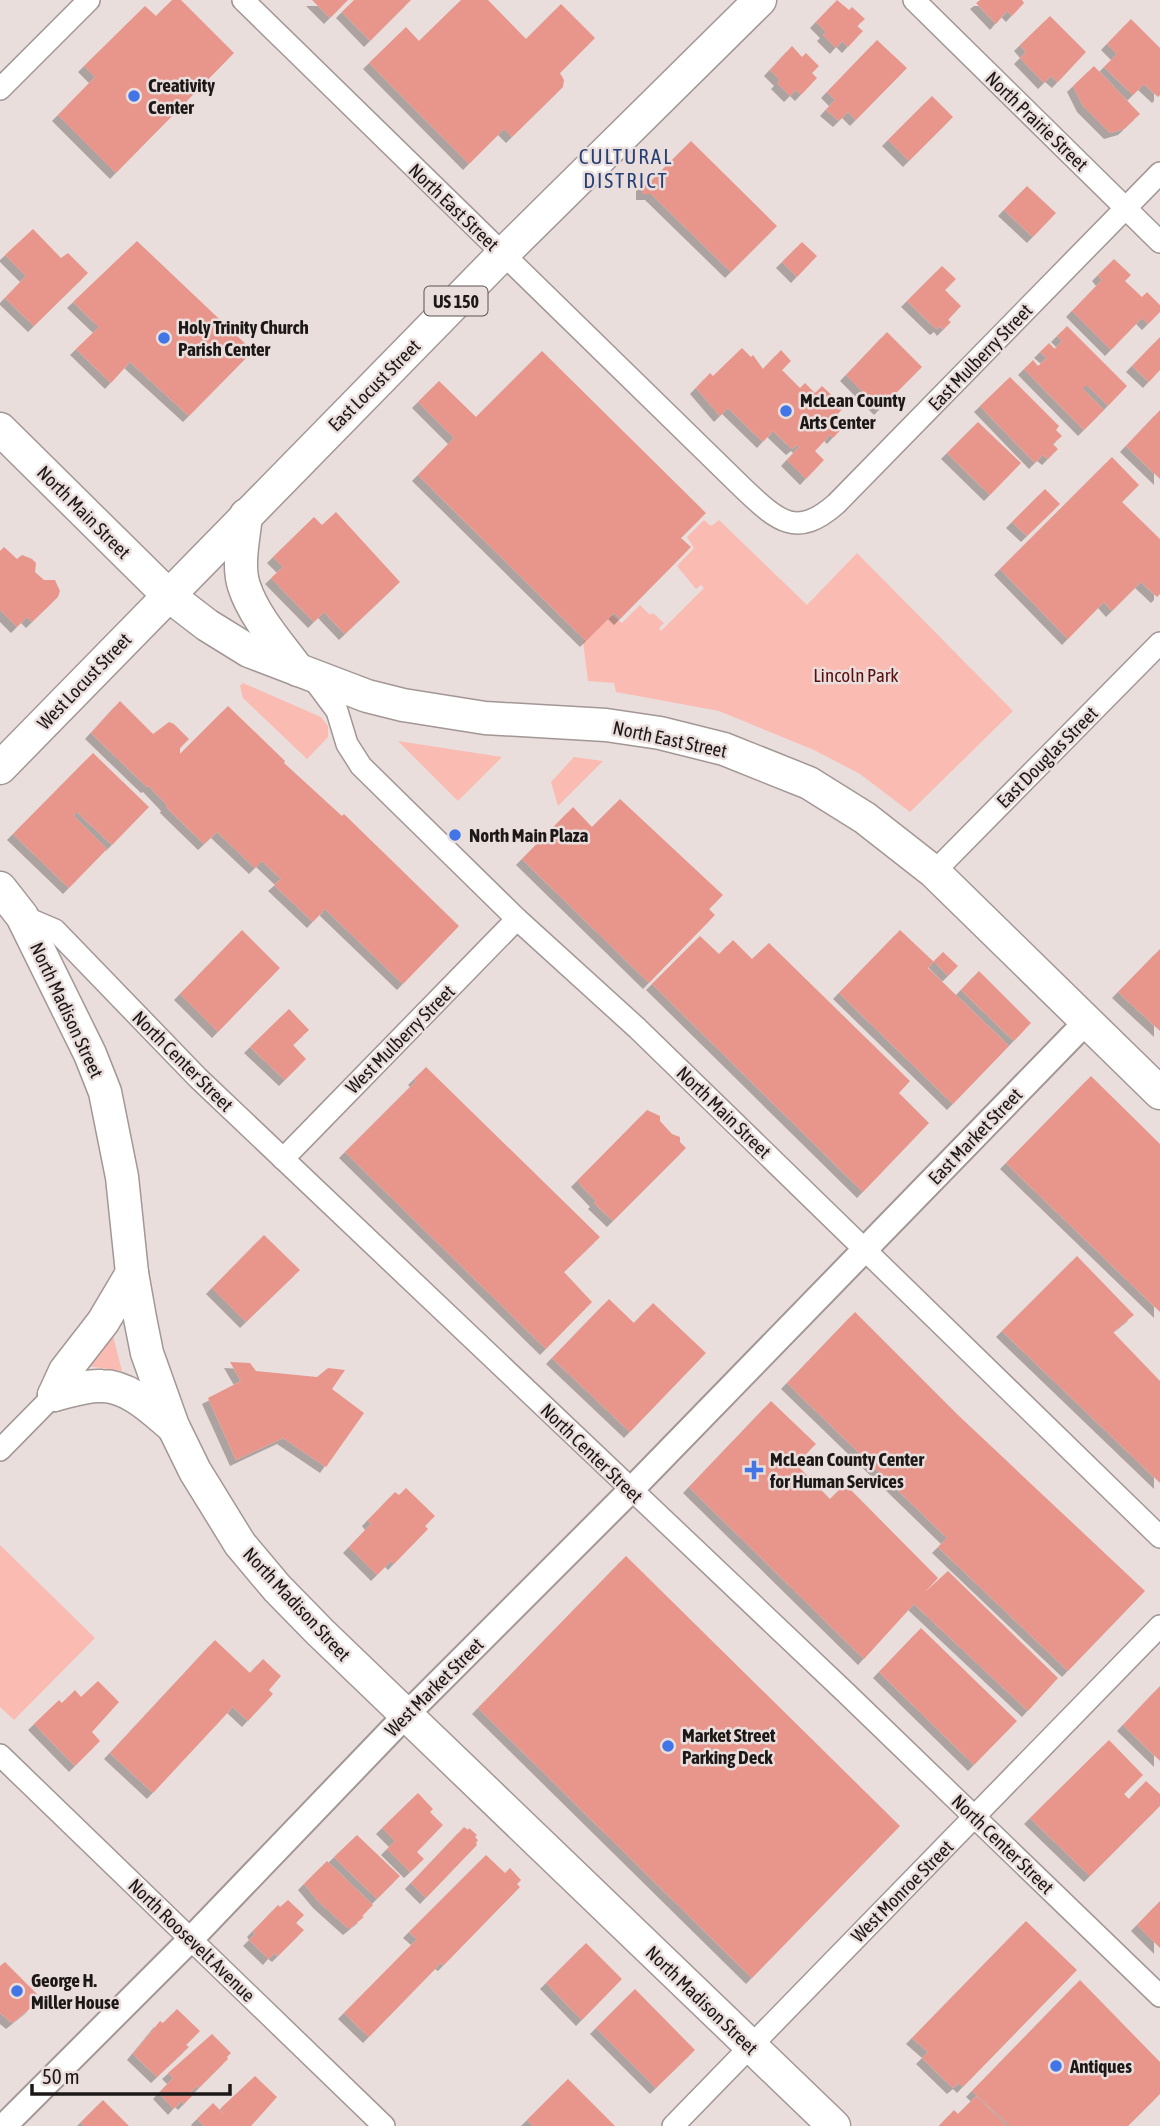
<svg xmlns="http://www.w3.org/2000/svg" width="1160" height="2126" viewBox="0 0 1160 2126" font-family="'Asap Condensed',sans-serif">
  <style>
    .green { fill: #fabbb2 }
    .building { fill: #e8958b; filter: url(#shadow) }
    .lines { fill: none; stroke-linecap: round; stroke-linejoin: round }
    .minor-casing { stroke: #a29795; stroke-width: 24 }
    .tertiary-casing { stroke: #a29795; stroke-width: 28 }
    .primary-casing { stroke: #a29795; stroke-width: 35 }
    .minor { stroke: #fff; stroke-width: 21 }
    .tertiary { stroke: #fff; stroke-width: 24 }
    .primary { stroke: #fff; stroke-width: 32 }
    .poi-dot { fill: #4275e5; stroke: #eadedc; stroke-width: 2.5 }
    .labels { text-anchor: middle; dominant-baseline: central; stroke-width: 5; stroke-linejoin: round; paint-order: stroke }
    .shield { fill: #eadedc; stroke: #5a5353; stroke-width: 2 }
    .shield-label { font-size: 18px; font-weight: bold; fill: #1d1818 }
    .poi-label { font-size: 19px; font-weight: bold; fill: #1d1818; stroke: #eadedc; text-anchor: start }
    .street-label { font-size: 19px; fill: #1d1818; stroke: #eadedc }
    .park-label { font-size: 19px; fill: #580e0c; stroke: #eadedc }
    .neighbourhood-label { font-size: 21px; letter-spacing: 2px; fill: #253f76; stroke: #eadedc }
  </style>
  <defs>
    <filter id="shadow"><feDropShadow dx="-6" dy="6" stdDeviation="0" flood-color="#0004"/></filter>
  </defs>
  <rect width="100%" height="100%" fill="#eadedc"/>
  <g class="green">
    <path d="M704,520L711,526L719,520L807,605L857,553L1013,711L910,812L860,774L814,750L719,711L616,692L614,683L588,681L583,642L612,615L622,623L640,605L650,615L653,613L664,623L659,628L661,631L704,588L701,585L696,589L677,566L694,548L687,537Z"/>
    <path d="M243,683L321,717L328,726V737L307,759L243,698L240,686Z"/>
    <path d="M398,741L502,757L458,801Z"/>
    <path d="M574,757L603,761L558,806L551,782Z"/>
    <path d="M113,1336L122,1371L87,1366L85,1363Z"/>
    <path d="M0,1545L95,1638L14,1720L0,1707Z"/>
  </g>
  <g class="building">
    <path d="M172,0H181L234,53L116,173L58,115L95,77L84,66L145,6L156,16Z"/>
    <path d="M312,0H348L330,18Z"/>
    <path d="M354,0H411L370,41L342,12Z"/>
    <path d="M461,0H488L526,39L561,4L595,38L560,73L564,80L563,87L512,137L504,129L469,164L369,63L406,27L419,41Z"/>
    <path d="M837,0L849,10L852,7L865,19L857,26L863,31L848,47L842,41L836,48L823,35L826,32L816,22Z"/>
    <path d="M980,0H1022L1024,3L1012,16L1007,11L996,24L976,3Z"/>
    <path d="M1050,16L1086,52L1058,82L1051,76L1044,83L1020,58L1026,52L1020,45Z"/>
    <path d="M1131,19L1160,48V95L1158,97L1144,84L1133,95L1104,67L1117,54L1107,44Z"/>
    <path d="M877,40L907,68L856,120L848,112L839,121L826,110L835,100L827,92Z"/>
    <path d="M792,46L802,57L806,53L819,66L812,73L817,78L801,95L796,90L790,96L777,83L780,80L770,70Z"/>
    <path d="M1094,66L1140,114L1124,129L1110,133L1083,106L1073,86Z"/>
    <path d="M932,96L953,117L909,161L888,140Z"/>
    <path d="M691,141L777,226L731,272L651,194H642V181L650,182Z"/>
    <path d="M1027,186L1056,213L1033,237L1004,210Z"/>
    <path d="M33,229L61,258L68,253L88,273L34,326L5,298L26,276L5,255Z"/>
    <path d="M137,241L253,351L189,416L130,362L111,383L76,349L99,327L73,302Z"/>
    <path d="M802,242L817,256L797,277L782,262Z"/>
    <path d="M1114,259L1131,275L1125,281L1142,297L1147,292L1160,305V312L1148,324L1142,318L1111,350L1072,311L1102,280L1098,275Z"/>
    <path d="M942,266L956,279L945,290L961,306L948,320L951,322L943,330L940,326L936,329L907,301Z"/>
    <path d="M1067,326L1127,386L1108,406L1088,386H1084V390L1104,410L1084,430L1024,369L1033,360L1038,366L1047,358L1040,352L1049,343L1055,349L1062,341L1057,336Z"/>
    <path d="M887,332L922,367L880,409L846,375Z"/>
    <path d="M1160,337V370L1149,382L1132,366Z"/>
    <path d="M742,348L751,357L753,355L763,369L781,350L791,361L782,370L800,388L805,383L815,393L822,386L844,407L837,415L846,424L833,438L830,435L815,451L824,460L806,479L787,460L799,447L797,445L792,449L773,431L763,442L728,408L720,416L696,388L710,373L713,376Z"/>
    <path d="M542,351L706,513L681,538L691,547L620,619L614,613L586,641L418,475L454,438L418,402L439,381L476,417Z"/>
    <path d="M1010,377L1059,426L1056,430L1062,436L1053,444L1058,449L1048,459L1043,455L1035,463L980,406Z"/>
    <path d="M1160,410V479L1126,446Z"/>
    <path d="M978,422L1021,463L990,495L947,453Z"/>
    <path d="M1112,457L1139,485L1122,502L1160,539V594L1157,597L1141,582L1112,611L1104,602L1068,639L1000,569Z"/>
    <path d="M1045,489L1060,504L1027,536L1012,522Z"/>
    <path d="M336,512L400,582L345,634L324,612L314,622L271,578L283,567L273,557L314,517L322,525Z"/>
    <path d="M4,547L17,559L22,555L32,559L36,563L35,572L44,580H55L60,591L58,597L32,622L27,617L17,627L0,610V551Z"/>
    <path d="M120,701L153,734L169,722L174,724L189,739L180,748V754L228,706L285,761L284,763L342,816L344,814L459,926L403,984L325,909L313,922L274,885L281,879L262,861L255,868L217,832L204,844L166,807L167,805L149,786L147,787L91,733Z"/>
    <path d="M93,753L149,807L112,845L78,813H74L75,817L107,849L69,888L13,834Z"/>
    <path d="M620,799L723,895L709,909L715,915L649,983L522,859L573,807L592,827Z"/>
    <path d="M242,930L280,968L218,1032L180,994Z"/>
    <path d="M900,930L934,962L928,968L1009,1046L953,1104L839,993Z"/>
    <path d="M700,936L719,954L733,940L752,959L769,943L910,1081L899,1093L929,1123L863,1192L652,984Z"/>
    <path d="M1160,949V1031L1118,992Z"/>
    <path d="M943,952L958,966L948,976L934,961Z"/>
    <path d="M979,971L1031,1023L1014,1041L961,990Z"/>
    <path d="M289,1009L309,1030L293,1045L306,1059L285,1080L250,1047Z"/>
    <path d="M426,1067L600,1237L564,1272L592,1302L546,1349L345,1152L416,1081L414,1079Z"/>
    <path d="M1091,1076L1160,1144V1312L1006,1163Z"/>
    <path d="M647,1110L660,1116V1121L672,1134L680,1137V1142L686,1148L613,1221L594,1203L596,1201L577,1181Z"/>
    <path d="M264,1235L300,1270L246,1322L212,1288Z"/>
    <path d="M1077,1256L1134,1315L1113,1332L1160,1381V1483L1002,1331Z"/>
    <path d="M609,1299L634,1323L653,1303L706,1353L630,1432L552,1358Z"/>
    <path d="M855,1312L959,1416L1145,1591L1068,1671L938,1547L947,1538L787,1383Z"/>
    <path d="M230,1362L250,1363L256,1371L317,1377L328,1368L345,1370L332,1389L364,1413L326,1467L283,1438L236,1460L208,1398L241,1381Z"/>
    <path d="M771,1401L816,1444L796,1464L830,1499L845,1484L938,1578L925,1592L948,1571L1058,1678L1028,1711L914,1604L864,1659L689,1487Z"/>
    <path d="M406,1488L435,1516L425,1526L428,1529L394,1564L391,1561L377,1575L349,1547L371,1524L368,1520L395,1492L399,1495Z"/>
    <path d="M626,1556L900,1826L752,1978L478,1708Z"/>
    <path d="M921,1628L1017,1721L974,1765L879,1672Z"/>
    <path d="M215,1640L250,1673L263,1659L281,1676L269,1690L273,1694L248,1721L233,1707L153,1793L110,1753Z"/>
    <path d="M98,1681L119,1702L92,1732L100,1741L75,1766L34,1724L59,1700L62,1703L75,1690L81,1697Z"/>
    <path d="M1160,1686V1761L1123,1725Z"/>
    <path d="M1109,1740L1143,1775L1124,1794L1129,1799L1146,1781L1160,1794V1806L1090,1876L1030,1818Z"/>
    <path d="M418,1793L433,1809L430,1812L443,1825L417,1852L424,1859L410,1872L387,1849L395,1841L382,1828Z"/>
    <path d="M464,1827L468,1830L469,1828L477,1835L475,1837L478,1840L476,1843L477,1845L426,1898L411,1883Z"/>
    <path d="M357,1835L400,1876L377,1899L334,1857Z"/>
    <path d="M486,1855L505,1873L510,1868L521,1880L517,1884L520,1887L444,1965L441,1963L369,2037L344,2013L417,1939L409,1932Z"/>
    <path d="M327,1861L373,1905L362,1916L364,1917L349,1929L319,1902L304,1884Z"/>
    <path d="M288,1900L304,1915L296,1923L304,1930L278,1956L274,1953L269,1959L249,1940L255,1934L253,1931L278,1905L280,1907Z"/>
    <path d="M1160,1901V1948L1137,1925Z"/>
    <path d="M1026,1921L1077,1970L963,2087L959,2083L953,2088L922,2058L928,2052L912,2038Z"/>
    <path d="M586,1943L622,1979L582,2020L546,1983Z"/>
    <path d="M5,1962L37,1994L36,2001L32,2007L12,2023L0,2013V1966Z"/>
    <path d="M1080,1980L1160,2062V2094L1128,2126H1010L972,2091Z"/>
    <path d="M635,1989L695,2050L656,2088L596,2028Z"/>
    <path d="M177,2009L200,2031L186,2045L189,2047L157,2077L133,2054L160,2021L163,2023Z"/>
    <path d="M212,2034L231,2053L227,2057L228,2059L199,2088L197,2086L190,2093L192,2096L184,2104L181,2101L174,2109L159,2093L173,2078L168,2073Z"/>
    <path d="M255,2076L277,2097L251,2126H204L197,2119L213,2103L224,2114L221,2108Z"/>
    <path d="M568,2079L615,2126H533L527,2120Z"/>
    <path d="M976,2096L1007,2126H939L954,2110L958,2114Z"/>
    <path d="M103,2100L129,2126H84L81,2122Z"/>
  </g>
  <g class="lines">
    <g class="minor-casing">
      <g id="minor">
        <path d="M243,0L745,490C779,522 797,538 836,504L1160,173"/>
        <path d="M914,0L1160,242"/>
        <path d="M0,89L89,0"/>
        <path d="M311,676L337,711L347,744L361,766L517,919L637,1028L1160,1537"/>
        <path d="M934,872L1160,643"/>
        <path d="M22,916L55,930L198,1078L844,1691L1160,1996"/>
        <path d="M283,1159L517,919"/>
        <path d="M0,1450L54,1395"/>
        <path d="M0,1755L384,2126"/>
        <path d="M673,2126L1160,1626"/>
      </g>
    </g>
    <g class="tertiary-casing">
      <path id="tertiary" d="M4,2126L191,1939L407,1714L631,1490L1086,1022"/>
    </g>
    <g class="primary-casing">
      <g id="primary">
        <path d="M0,429L168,595L207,625L249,651L367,696L403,705L485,718L606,725L660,733L724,749L809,783L865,818L934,872L1160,1093"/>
        <path d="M246,515C244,537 237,565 244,586C254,617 280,645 298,670"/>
        <path d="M0,768L502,255L760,0"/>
        <path d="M0,888L22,916L90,1054L105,1092L122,1177L132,1273L140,1318L147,1353L173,1426L195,1471L240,1544L277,1588L320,1632L834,2126"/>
        <path d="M54,1395L65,1371L103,1322L132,1273"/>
        <path d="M54,1395C70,1391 86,1385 102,1386C129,1386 153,1410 172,1426"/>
      </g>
    </g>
    <use href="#minor" class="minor"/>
    <use href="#tertiary" class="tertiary"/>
    <use href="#primary" class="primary"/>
  </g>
  <g class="poi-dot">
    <circle cx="134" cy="96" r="7"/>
    <circle cx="164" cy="338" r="7"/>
    <circle cx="786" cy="411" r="7"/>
    <circle cx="455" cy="835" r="7"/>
    <path d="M750.5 1459.5h7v7h7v7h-7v7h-7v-7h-7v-7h7z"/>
    <circle cx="668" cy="1746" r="7"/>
    <circle cx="17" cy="1991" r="7"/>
    <circle cx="1056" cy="2066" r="7"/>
  </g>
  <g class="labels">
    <rect class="shield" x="424.5" y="286.5" width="63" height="29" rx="5"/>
    <g class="shield-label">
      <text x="456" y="301">US 150</text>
    </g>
    <g class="poi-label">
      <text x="148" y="85">Creativity<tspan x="148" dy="22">Center</tspan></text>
      <text x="178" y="327">Holy Trinity Church<tspan x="178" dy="22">Parish Center</tspan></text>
      <text x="800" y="400">McLean County<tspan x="800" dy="22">Arts Center</tspan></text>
      <text x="469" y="835">North Main Plaza</text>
      <text x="770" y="1459">McLean County Center<tspan x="770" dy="22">for Human Services</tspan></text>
      <text x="682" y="1735">Market Street<tspan x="682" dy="22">Parking Deck</tspan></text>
      <text x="31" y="1980">George H.<tspan x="31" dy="22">Miller House</tspan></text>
      <text x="1070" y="2066">Antiques</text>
    </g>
    <g class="street-label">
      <text transform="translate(1037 121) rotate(44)">North Prairie Street</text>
      <text transform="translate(454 207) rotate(44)">North East Street</text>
      <text transform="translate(980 357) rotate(-46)">East Mulberry Street</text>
      <text transform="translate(374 385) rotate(-45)">East Locust Street</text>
      <text transform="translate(84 512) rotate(45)">North Main Street</text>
      <text transform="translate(84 681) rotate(-46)">West Locust Street</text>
      <text transform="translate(670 739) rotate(12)">North East Street</text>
      <text transform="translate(1047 757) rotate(-45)">East Douglas Street</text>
      <text transform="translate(67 1010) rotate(65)">North Madison Street</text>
      <text transform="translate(400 1039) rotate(-45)">West Mulberry Street</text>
      <text transform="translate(183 1061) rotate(45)">North Center Street</text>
      <text transform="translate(724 1112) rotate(44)">North Main Street</text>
      <text transform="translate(975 1136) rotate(-46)">East Market Street</text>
      <text transform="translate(592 1453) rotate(44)">North Center Street</text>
      <text transform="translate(297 1604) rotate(47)">North Madison Street</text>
      <text transform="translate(434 1687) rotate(-45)">West Market Street</text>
      <text transform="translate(1003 1844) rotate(44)">North Center Street</text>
      <text transform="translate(902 1891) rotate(-45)">West Monroe Street</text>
      <text transform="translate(192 1940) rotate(44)">North Roosevelt Avenue</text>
      <text transform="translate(702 2000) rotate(44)">North Madison Street</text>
    </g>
    <g class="park-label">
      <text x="856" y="675">Lincoln Park</text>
    </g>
    <g class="neighbourhood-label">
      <text x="626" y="156">CULTURAL<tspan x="626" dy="24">DISTRICT</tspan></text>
    </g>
  </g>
  <path d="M32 2084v10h198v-10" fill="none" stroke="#1d1818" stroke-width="3.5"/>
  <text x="42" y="2084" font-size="21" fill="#1d1818" stroke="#eadedc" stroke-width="5" paint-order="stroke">50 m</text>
</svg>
